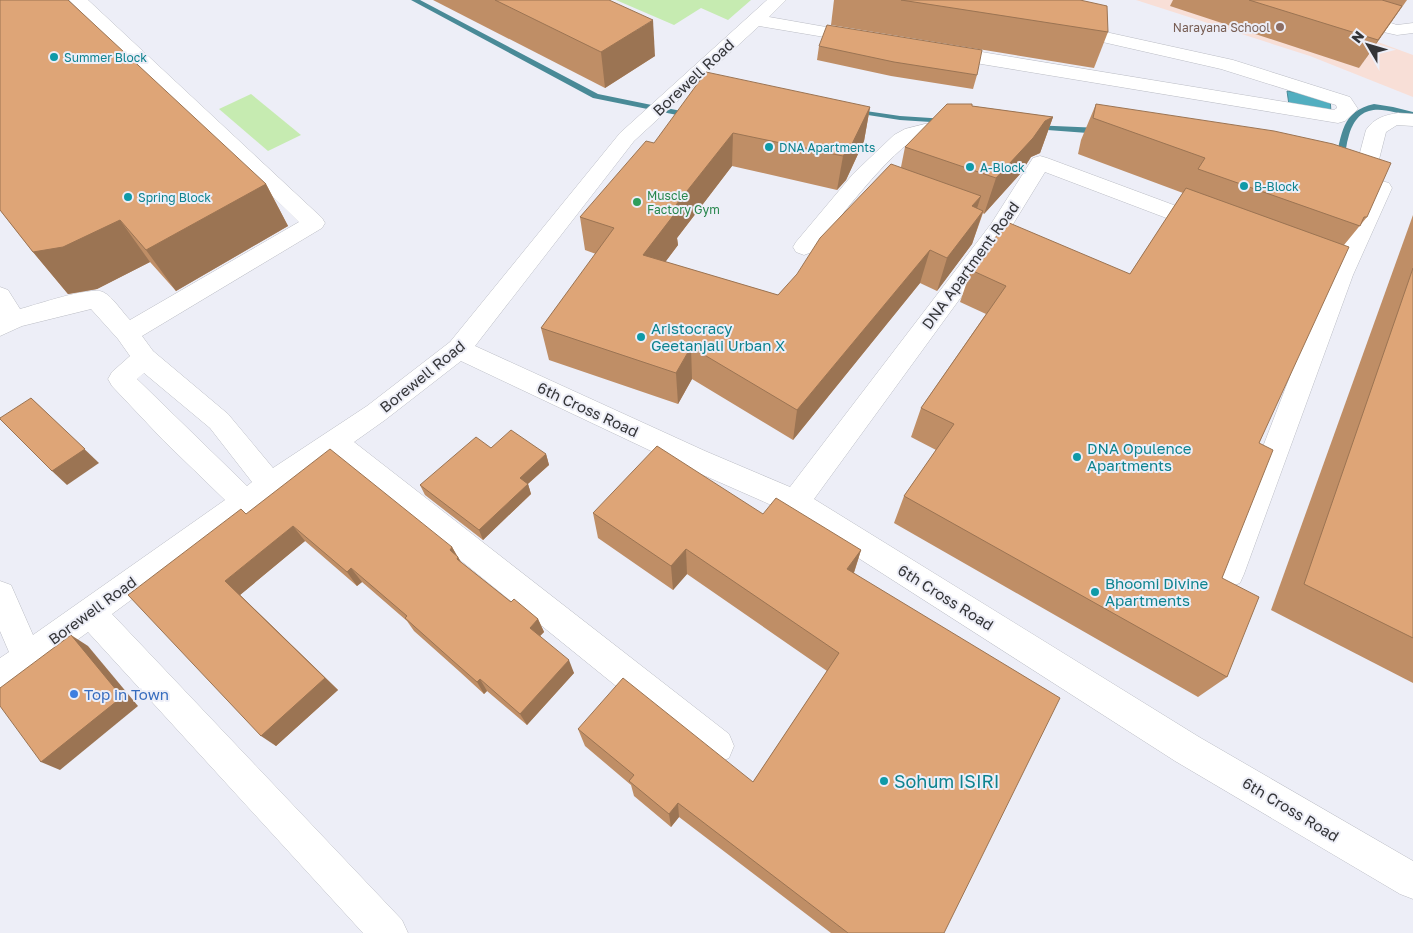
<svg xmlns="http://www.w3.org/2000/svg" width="1413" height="933" viewBox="0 0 1413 933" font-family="'Golos Text',sans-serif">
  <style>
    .education { fill: #f8dfd7 }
    .green { fill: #c6ebb1 }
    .water { fill: #52aec0; stroke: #498a97 }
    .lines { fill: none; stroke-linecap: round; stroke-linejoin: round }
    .stream { fill: #498a97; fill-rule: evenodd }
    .minor-casing { stroke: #bbbdc5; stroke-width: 1 }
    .minor { fill: #fff; fill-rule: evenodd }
    .wall { fill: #bf8e66 }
    .shaded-wall { fill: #9b7453 }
    .building { fill: #dea577; stroke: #9b7453 }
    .education-dot { fill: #8d6e63; stroke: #edeef7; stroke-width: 2 }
    .culture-dot { fill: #0f9aa8; stroke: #edeef7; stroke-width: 2 }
    .leisure-dot { fill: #2e9e5b; stroke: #edeef7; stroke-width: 2 }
    .shop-dot { fill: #3f7fe0; stroke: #edeef7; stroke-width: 2 }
    .labels { text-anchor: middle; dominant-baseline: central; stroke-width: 4; stroke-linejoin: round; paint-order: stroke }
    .far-education-label { font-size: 12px; fill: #785e54; stroke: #edeef7; text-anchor: end }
    .far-culture-label { font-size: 12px; fill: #0d838f; stroke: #edeef7; text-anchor: start }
    .far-leisure-label { font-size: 12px; fill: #27864d; stroke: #edeef7; text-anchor: start }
    .street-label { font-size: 15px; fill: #343538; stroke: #edeef7 }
    .culture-label { font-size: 15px; fill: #0d838f; stroke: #edeef7; text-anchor: start }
    .shop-label { font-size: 15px; fill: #366cbe; stroke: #edeef7; text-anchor: start }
    .near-culture-label { font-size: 18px; fill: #0d838f; stroke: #edeef7; text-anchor: start }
  </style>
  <rect width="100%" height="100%" fill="#edeef7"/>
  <path class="education" d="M1136,0H1264L1413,55V97L1310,56Z"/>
  <g class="green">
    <path d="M616,0H751L728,20L701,8L674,25Z"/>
    <path d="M251,94L301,135L268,151L219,109Z"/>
  </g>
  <path class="water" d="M1287,91L1330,98L1331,112L1289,105Z"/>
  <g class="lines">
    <g class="stream">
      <path d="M411,0H420L598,94L681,111L689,107L693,109L682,116L593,98Z"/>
      <path d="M1374,104L1393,107L1413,112V117C1386,110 1360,99 1349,135C1346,144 1346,153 1343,162L1342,164H1336L1335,162C1342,135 1341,111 1374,104Z"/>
      <path d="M852,109L900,116L946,119L950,121L946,123L900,120L855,113L851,111Z"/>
      <path d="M1031,125L1101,128L1105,131L1101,134L1034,129H1031Z"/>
    </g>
    <g class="minor-casing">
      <g id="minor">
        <path d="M69,0H88L322,218L325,223L322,228L142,336L153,351L228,414L273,468L367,406L450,342L620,133L767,0H786L769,17L860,33L866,34L869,38L866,42L860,43L759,26L634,141L475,346L705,451L790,487L991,224L1033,158L1040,156L1047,158L1214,220L1217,225L1214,230L1206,232L1198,230L1045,172L1007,234L814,499L1199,737L1413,861V899L1400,894L1175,761L785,511L685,467L461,361L385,420L354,442L729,734L734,746L729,758L717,763L705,758L333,457L214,539L112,614L402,920L408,933H363L88,632L11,688L0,693V658L9,652L0,631V581L11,585L33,635L225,500L163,440L112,386L108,379L112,372L130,356L118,339L91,309L22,326L0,336V287L8,290L20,309C36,305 90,286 103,292C113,297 122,312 130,320L299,222ZM144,373L210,428L252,482L247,486L137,379Z"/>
        <path d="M1295,0H1321L1397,25L1413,23V33L1397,35L1379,31L1298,4Z"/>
        <path d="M1069,24L1233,60L1350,97L1358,109L1345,121L1338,123L945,58L938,56L936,52L938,48L945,46L1334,110L1337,108L1336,105L1221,69L1063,33L1060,29L1063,25Z"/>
        <path d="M1398,113L1413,114V126L1397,125L1386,132L1374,179L1389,183L1392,188L1353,275L1244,574L1240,583L1229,587L1218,583L1214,574L1329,275L1368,192L1336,184L1333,179L1336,174L1344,172L1354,175L1366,130C1374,118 1385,115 1398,113Z"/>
        <path d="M925,124L966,126L969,130L966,134C951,138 934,133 920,137C893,146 832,228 812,252L804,255L796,252L793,247L796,242L853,174L894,135L905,129Z"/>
      </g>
    </g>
    <use href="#minor" class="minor"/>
  </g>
  <g class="wall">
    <path d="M433,0H609L655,56L605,88Z"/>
    <path d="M834,0H1080L1108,32L1094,68L831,25Z"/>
    <path d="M1173,0H1407L1359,68L1170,6Z"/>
    <path d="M819,46L977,75L973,89L891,76L817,60Z"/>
    <path d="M1096,104L1367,217L1344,245L1259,443L1222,578L1227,677L1198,697L894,523L904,496L936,450L911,437L921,408L986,314L960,302L971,270L1130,274L1183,193L1078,154L1081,140Z"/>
    <path d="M972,106L1053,117L1040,153L1031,157L1020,174L984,214L983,213L972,244L937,291L920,283L793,440L692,379L678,404L549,360L541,328L596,254L585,250L580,217L654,143L870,107L864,141L846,180L837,190L732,166L677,238L678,245L665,262L778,295L901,167L905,147Z"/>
    <path d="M266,184L288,226L176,291L150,262L97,289L68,294L33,252L0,210Z"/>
    <path d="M1413,215V683L1271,610Z"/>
    <path d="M491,448L546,454L549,465L528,484L531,494L483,540L425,495L420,485Z"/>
    <path d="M593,513L763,514L861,550L854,573L944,933H831L679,817L671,827L634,796L631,785L585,746L578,729L753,782L827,671L687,574L673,590L598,538Z"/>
    <path d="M246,514L452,547L461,562L511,602L538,619L544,632L540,636L574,673L527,725L487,691L484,694L460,672L414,631L407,621L362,582L357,586L305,541L240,595L338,690L276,746L128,595Z"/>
  </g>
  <g class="shaded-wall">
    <path d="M1402,6L1383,34L1359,68L1378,40Z"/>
    <path d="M653,20L655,56L605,88L601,52Z"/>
    <path d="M870,107L864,141L846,180L837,190L843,156Z"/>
    <path d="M1053,117L1040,153L1031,157L1020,174L984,214L996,178L1045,121Z"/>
    <path d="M733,133L732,166L677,238L678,245L646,288L643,255L672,210Z"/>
    <path d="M266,184L288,226L176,291L146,250Z"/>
    <path d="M981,196L971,227L983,211L972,244L937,291L947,258L972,206Z"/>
    <path d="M120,220L150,262L97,289L68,294L33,252Z"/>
    <path d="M930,250L920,283L793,440L797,410Z"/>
    <path d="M691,347L692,379L678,404L676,373Z"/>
    <path d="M31,398L99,463L67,485L52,471Z"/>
    <path d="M546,454L549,465L523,488L520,478Z"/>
    <path d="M528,484L531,494L483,540L479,530Z"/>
    <path d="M293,526L305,541L240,595L338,690L276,746L261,736L225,581Z"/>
    <path d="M452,547L458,558V557L466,572L450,550Z"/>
    <path d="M686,549L687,574L673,590L671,566Z"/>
    <path d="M861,550L853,575L847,569Z"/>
    <path d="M351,568L362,582L357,586L347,572Z"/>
    <path d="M538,619L544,632L535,641L530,628Z"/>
    <path d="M71,635L88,646L138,706L60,770L41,762Z"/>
    <path d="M569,660L574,673L527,725L520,714Z"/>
    <path d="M480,679L487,691L484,694L477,682Z"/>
    <path d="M678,803L679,817L671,827L669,814Z"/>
  </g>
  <g class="building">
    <path d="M0,0H68L266,184L146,250L120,220L63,247L33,252L0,210Z"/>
    <path d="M495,0H609L653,20L601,52Z"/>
    <path d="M901,0H1080L1107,6L1108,32Z"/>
    <path d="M1249,0H1382L1402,6L1378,40Z"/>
    <path d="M827,25L982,50L977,75L894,62L819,46Z"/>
    <path d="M706,72L870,107L851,146L843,156L733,133L672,210L676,212L643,255L778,295L797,274L820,238L891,164L981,196L972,206L983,211L947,258L930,250L797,410L691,347L676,373L541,328L614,228L580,217L646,141L654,143Z"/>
    <path d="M947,104H972V106L1053,117L1045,121L1033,138L996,178L905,147Z"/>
    <path d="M1096,104L1274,131L1333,144L1391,163L1367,217H1364L1360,226L1198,169L1205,158L1093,118Z"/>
    <path d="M1186,188L1349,247L1259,443L1273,450L1222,578L1259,597L1227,677L904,496L954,424L921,408L1006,286L971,270L1007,222L1130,274Z"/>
    <path d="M1413,268V638L1304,584Z"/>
    <path d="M31,398L85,449L52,471L0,419V418Z"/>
    <path d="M511,430L546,454L520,478L528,484L479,530L420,485L476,437L491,448Z"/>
    <path d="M657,446L763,514L776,498L861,550L847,569L1060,698L944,933H848L678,803L669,814L629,781L634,775L578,729L623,678L753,782L839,653L686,549L671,566L593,513Z"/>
    <path d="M330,449L452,547L450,550L458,557L457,559L511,602L514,599L538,619L530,628L569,660L520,714L480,679L477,682L452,660L405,618L407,616L351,568L347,572L293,526L225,581L325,678L261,736L128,595L241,509L246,514Z"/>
    <path d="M71,635L122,697L41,762L0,706V688Z"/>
  </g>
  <circle class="education-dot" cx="1280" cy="27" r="5"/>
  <g class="culture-dot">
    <circle cx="54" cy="57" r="5"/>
    <circle cx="769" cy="147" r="5"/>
    <circle cx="970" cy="167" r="5"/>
    <circle cx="1244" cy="186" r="5"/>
    <circle cx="128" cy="197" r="5"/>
    <circle cx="641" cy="337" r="5"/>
    <circle cx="1077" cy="457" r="5"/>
    <circle cx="1095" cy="592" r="5"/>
    <circle cx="884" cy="781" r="5"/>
  </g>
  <circle class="leisure-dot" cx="637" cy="202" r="5"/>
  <circle class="shop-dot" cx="74" cy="694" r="5"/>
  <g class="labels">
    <g class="far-education-label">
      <text x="1270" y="27">Narayana School</text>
    </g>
    <g class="far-culture-label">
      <text x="64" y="57">Summer Block</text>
      <text x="779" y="147">DNA Apartments</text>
      <text x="980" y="167">A-Block</text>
      <text x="1254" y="186">B-Block</text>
      <text x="138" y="197">Spring Block</text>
    </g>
    <g class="far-leisure-label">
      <text x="647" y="195">Muscle<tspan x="647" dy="14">Factory Gym</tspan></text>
    </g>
    <g class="street-label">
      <text transform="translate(693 77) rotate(-43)">Borewell Road</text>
      <text transform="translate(970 265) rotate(-54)">DNA Apartment Road</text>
      <text transform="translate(422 376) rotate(-39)">Borewell Road</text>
      <text transform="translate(588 409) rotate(25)">6th Cross Road</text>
      <text transform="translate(946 597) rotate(32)">6th Cross Road</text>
      <text transform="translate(92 610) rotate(-36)">Borewell Road</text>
      <text transform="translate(1291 809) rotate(31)">6th Cross Road</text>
    </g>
    <g class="culture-label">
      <text x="651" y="328">Aristocracy<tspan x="651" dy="17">Geetanjali Urban X</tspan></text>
      <text x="1087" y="448">DNA Opulence<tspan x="1087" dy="17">Apartments</tspan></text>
      <text x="1105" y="583">Bhoomi Divine<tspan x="1105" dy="17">Apartments</tspan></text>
    </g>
    <g class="shop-label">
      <text x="84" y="694">Top in Town</text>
    </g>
    <g class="near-culture-label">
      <text x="894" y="781">Sohum ISIRI</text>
    </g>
  </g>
  <g transform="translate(1368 45) rotate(308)" stroke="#edeef7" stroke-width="4" paint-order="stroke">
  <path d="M0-4L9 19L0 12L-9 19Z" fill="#343538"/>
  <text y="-8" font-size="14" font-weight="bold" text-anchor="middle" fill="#343538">N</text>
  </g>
</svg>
